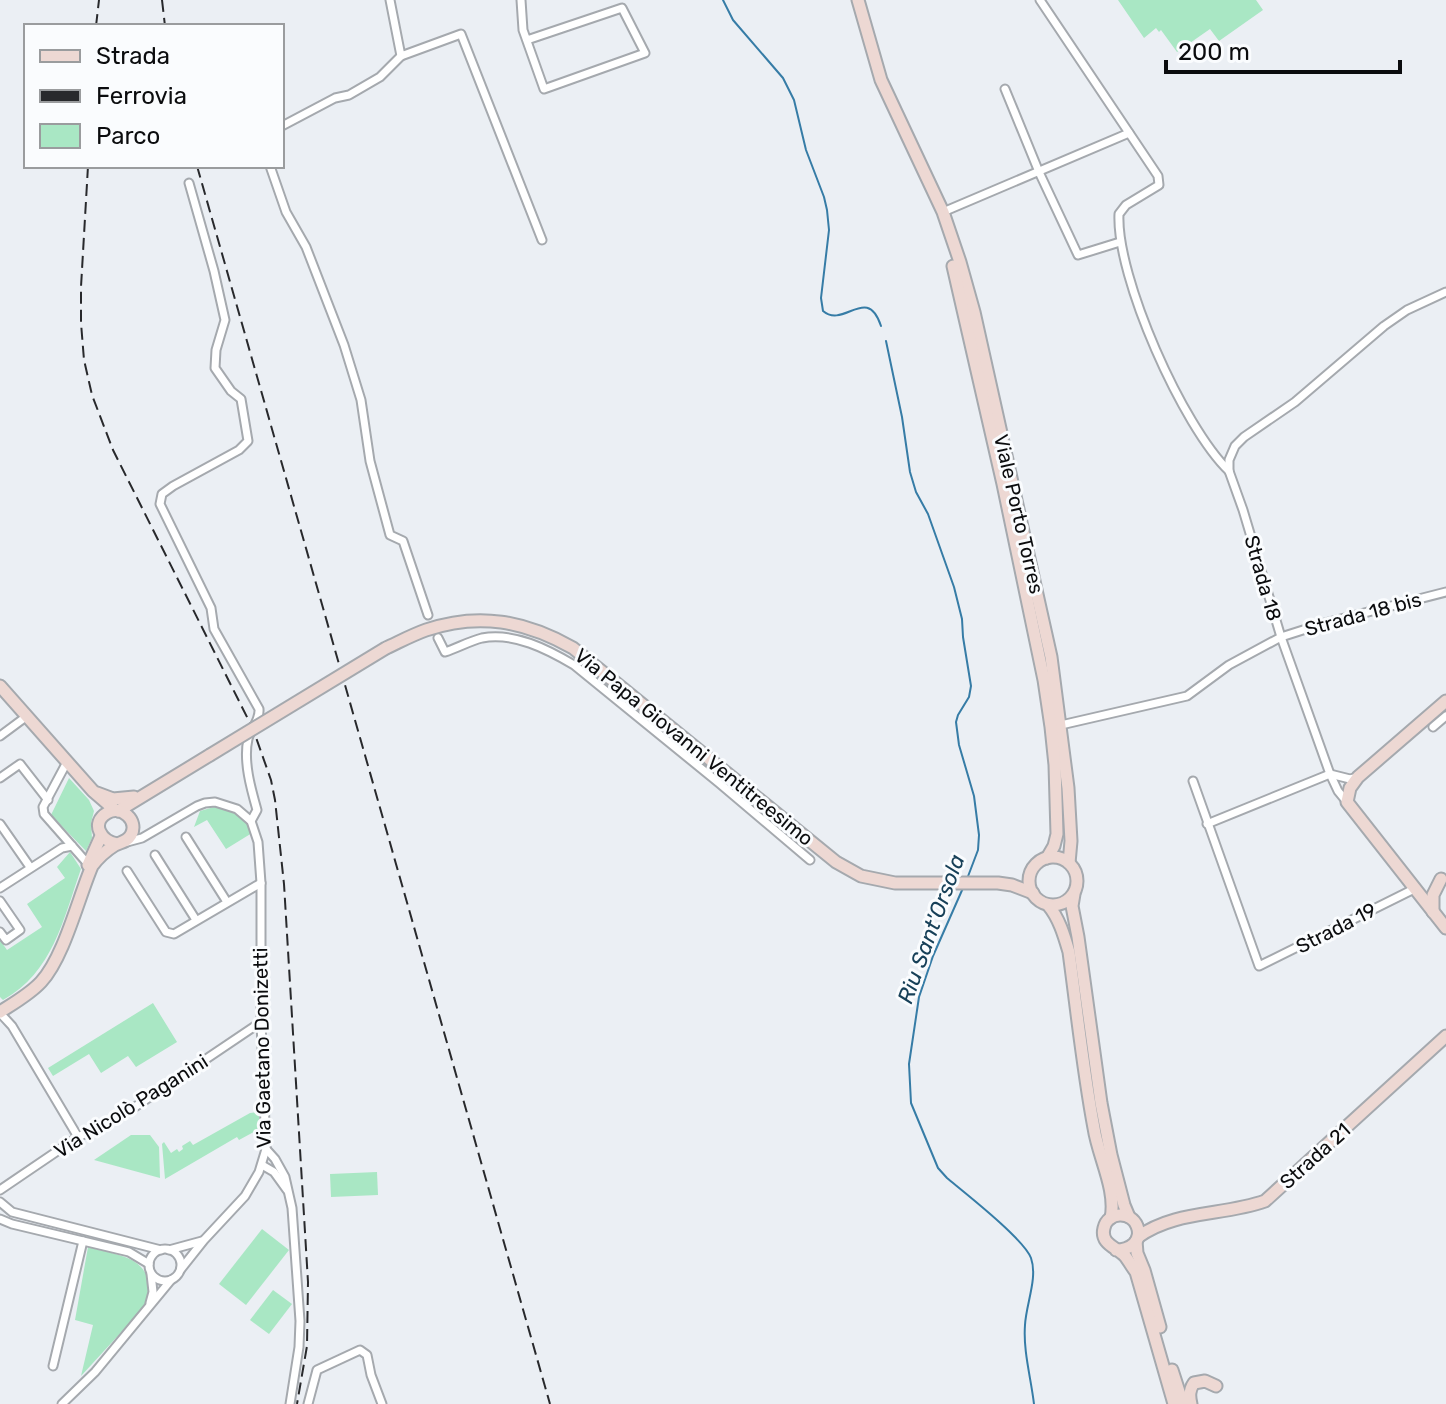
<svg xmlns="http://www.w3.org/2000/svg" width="1446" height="1404" viewBox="0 0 1446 1404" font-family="Rubik,sans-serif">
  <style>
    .green { fill: #a9e7c4 }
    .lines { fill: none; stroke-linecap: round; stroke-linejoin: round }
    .stream { stroke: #367ca6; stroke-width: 2 }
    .street-casing { stroke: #a5a9ae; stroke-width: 11 }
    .secondary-casing { stroke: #a5a9ae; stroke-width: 15 }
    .street { stroke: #fff; stroke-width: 7 }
    .secondary { stroke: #edd8d3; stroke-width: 11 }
    .rail { stroke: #28292c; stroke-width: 2; stroke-dasharray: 12 6; stroke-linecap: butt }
    .secondary-bridge-casing { stroke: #a5a9ae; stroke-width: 15; stroke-linecap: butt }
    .secondary-bridge { stroke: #edd8d3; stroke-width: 11 }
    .labels { text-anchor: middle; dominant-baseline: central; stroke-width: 6; stroke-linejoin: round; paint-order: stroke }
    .street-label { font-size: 20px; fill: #0b0c0e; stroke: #fafcfe }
    .water-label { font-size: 22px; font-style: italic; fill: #174058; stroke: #fafcfe }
  </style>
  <rect width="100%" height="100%" fill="#ebeff4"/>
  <g class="green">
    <path d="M1118,0H1256L1263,10L1219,41L1210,29L1177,52L1161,30L1159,32L1156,28L1144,38Z"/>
    <path d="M69,778L89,800L94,811L91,823L92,838L86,851L51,815Z"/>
    <path d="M214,807C233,808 244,816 252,833L226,849L207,820L194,827L200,811Z"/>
    <path d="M70,852L81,869C63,920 53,972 3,1000L0,997V940L7,950L42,927L27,904L65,878L57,867Z"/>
    <path d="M153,1003L177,1042L136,1067L128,1056L101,1073L89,1054L53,1076L48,1068Z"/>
    <path d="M259,1112V1129L239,1140L237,1137L165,1179L162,1144L164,1142L171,1153L177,1149L179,1152L183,1149L182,1146L190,1141L193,1145L250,1113Z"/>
    <path d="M131,1135H150L159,1147L160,1178L94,1160Z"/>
    <path d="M377,1172L378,1195L331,1197L330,1174Z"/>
    <path d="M262,1229L289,1250L246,1305L219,1284Z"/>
    <path d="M88,1247C123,1257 155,1256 148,1303L81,1376L93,1325L75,1320Z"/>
    <path d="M273,1290L292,1304L269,1334L250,1320Z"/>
  </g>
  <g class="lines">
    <g class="stream">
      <path d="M723,0L733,20L783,78L794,100L806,150L824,197L827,210L829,230L821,298L823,311C844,329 867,284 881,326"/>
      <path d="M886,341L902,417L910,472L916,492L928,514L954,587L962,619L963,637L971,686L969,697L958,715L956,722L959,745L974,796L979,835L978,850L967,879"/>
      <path d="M963,888L933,956L919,997L909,1064L911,1103L938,1168L947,1178C965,1193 1024,1239 1031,1258C1038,1278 1026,1304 1025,1325C1023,1351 1031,1378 1034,1404"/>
    </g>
    <g class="street-casing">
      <g id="street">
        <path d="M390,0L401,56L461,34L542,240"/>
        <path d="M521,0L523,30L544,89L645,53L622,8L527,40"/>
        <path d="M1040,0L1158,176L1159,185L1126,205L1119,214C1116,277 1183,427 1229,471"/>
        <path d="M1005,89L1039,172L1078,255L1120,242"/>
        <path d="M282,126L335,98L349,95L380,77L401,56"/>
        <path d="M270,166L286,212L306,247L344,345L361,400L370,461L390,535L403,541L428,615"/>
        <path d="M189,183L214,271L225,320L216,350L215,368L231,391L241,399L248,441L239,450L173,486L162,494L160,504L211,608L214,629L259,709C260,721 251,728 248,739C243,761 251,789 257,810L251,821"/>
        <path d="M943,212L1129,133"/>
        <path d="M438,638L445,652C457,648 470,641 482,638C514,632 547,649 574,665L719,783L810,860"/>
        <path d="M1061,725L1187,696L1229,665L1281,637L1325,623L1446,592"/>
        <path d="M1433,727L1446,716"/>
        <path d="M0,736L27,716"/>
        <path d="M67,762L43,807L44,814L88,864"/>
        <path d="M0,778L20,764L48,800"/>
        <path d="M1193,781L1259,966L1414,889"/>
        <path d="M1347,802L1338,791L1330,774L1281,637L1243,510L1229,471V460L1235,446L1244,437L1295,402L1384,326L1407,310L1446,292"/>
        <path d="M0,824L30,867"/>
        <path d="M1207,824L1330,774L1350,779L1358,777"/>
        <path d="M186,837L227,902"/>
        <path d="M127,842L142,838L197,806L205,803L215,802L237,809L251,821L258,842L261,883V1022L266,1149L259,1172L245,1196L204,1240L181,1269"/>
        <path d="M155,855L196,920"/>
        <path d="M127,871L166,932L174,934L261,883"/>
        <path d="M0,888L62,848L72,846"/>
        <path d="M0,901L20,930L6,940L0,932"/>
        <path d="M0,1013L12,1026L78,1137"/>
        <path d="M266,1149L275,1159L285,1177L292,1208L300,1321L299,1347L290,1404"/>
        <path d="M262,1165L274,1172L287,1190"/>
        <path d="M0,1190L78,1137L123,1115L261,1022"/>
        <path d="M0,1202L12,1212L161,1250"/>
        <path d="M0,1219L12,1224L129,1252L149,1264"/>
        <circle cx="165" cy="1265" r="16"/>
        <path d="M169,1250L202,1241"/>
        <path d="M150,1303L153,1292L151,1274"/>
        <path d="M53,1366L83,1241"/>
        <path d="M62,1404L95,1372L171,1280"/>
        <path d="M308,1404L317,1370L360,1350L367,1355L371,1375L382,1404"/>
      </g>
    </g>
    <g class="secondary-casing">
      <g id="secondary">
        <path d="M858,0L881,80L943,212L960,262L974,312L1051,657L1068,788L1071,841L1069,863"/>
        <path d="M953,266L1003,484L1044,680L1051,727L1055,765L1057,834L1054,846L1047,858"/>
        <path d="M386,648C399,642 412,635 426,630C479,612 525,621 573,648L836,862L861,876L895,883H998L1012,885L1033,893"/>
        <path d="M0,686L93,791L115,810"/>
        <path d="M1446,701L1358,777L1350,788L1347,802L1446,928"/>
        <path d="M97,793L113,799L134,797"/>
        <path d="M118,811L210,755"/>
        <circle cx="1053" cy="881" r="24"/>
        <path d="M88,865L101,836"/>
        <path d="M1074,894L1072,906L1078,937L1101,1103L1111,1155L1124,1205L1129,1217"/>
        <path d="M1048,905C1059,918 1064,935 1069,952C1077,1011 1083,1070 1094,1128C1098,1156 1117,1190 1111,1218"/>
        <path d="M1433,912V895L1441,879"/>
        <path d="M0,1012C14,1003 30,994 41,982C64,957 78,899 92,866C98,858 107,850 115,845C121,842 127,842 131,835C139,820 121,805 107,813C90,823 101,841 117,844"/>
        <path d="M1138,1237C1175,1210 1223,1216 1265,1201L1446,1036"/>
        <path d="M1136,1241L1137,1253L1144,1270L1160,1327"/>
        <path d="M1116,1250C1130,1250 1143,1241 1137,1226C1131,1211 1108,1211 1104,1228C1100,1244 1116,1247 1125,1256C1129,1261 1132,1267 1136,1272L1174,1404"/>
        <path d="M1172,1370L1183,1404"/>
        <path d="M1191,1404C1189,1396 1189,1390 1194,1383L1205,1381L1216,1386"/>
      </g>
    </g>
    <use href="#street" class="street"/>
    <use href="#secondary" class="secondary"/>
    <g class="rail">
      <path d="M162,0L165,26"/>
      <path d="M96,26L99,0"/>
      <path d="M88,166L81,287V323L84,360L92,395L113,450L253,729L271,780L275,800L284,884L308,1282L307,1346L297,1404"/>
      <path d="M197,166L550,1404"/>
    </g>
    <g class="secondary-bridge-casing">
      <path id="secondary-bridge" d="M210,755L386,648"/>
    </g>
    <use href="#secondary-bridge" class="secondary-bridge"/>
  </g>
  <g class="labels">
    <g class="street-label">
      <text transform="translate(1019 514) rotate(77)">Viale Porto Torres</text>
      <text transform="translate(1263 578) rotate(74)">Strada 18</text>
      <text transform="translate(1363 614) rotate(-15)">Strada 18 bis</text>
      <text transform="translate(694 747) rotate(39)">Via Papa Giovanni Ventitreesimo</text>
      <text transform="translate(1336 928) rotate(-27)">Strada 19</text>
      <text transform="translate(262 1048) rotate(-91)">Via Gaetano Donizetti</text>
      <text transform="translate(131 1106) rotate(-32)">Via Nicolò Paganini</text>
      <text transform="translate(1315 1156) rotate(-42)">Strada 21</text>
    </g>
    <g class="water-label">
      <text transform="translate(931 929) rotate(-70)">Riu Sant'Orsola</text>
    </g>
  </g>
  <rect x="24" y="24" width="260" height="144" fill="#fafcfe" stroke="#9a9c9e" stroke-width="2"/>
  <rect x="40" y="50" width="40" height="12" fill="#edd8d3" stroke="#9a9c9e" stroke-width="2"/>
  <text x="96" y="64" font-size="24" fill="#0b0c0e">Strada</text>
  <rect x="40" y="90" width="40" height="12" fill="#28292c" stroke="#9a9c9e" stroke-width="2"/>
  <text x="96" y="104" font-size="24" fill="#0b0c0e">Ferrovia</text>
  <rect x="40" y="124" width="40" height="24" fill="#a9e7c4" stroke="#9a9c9e" stroke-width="2"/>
  <text x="96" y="144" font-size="24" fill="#0b0c0e">Parco</text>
  <path d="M1166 60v12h234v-12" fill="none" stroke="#0b0c0e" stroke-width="4"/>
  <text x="1178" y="60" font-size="24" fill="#0b0c0e" stroke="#fafcfe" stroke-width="6" paint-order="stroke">200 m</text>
</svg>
